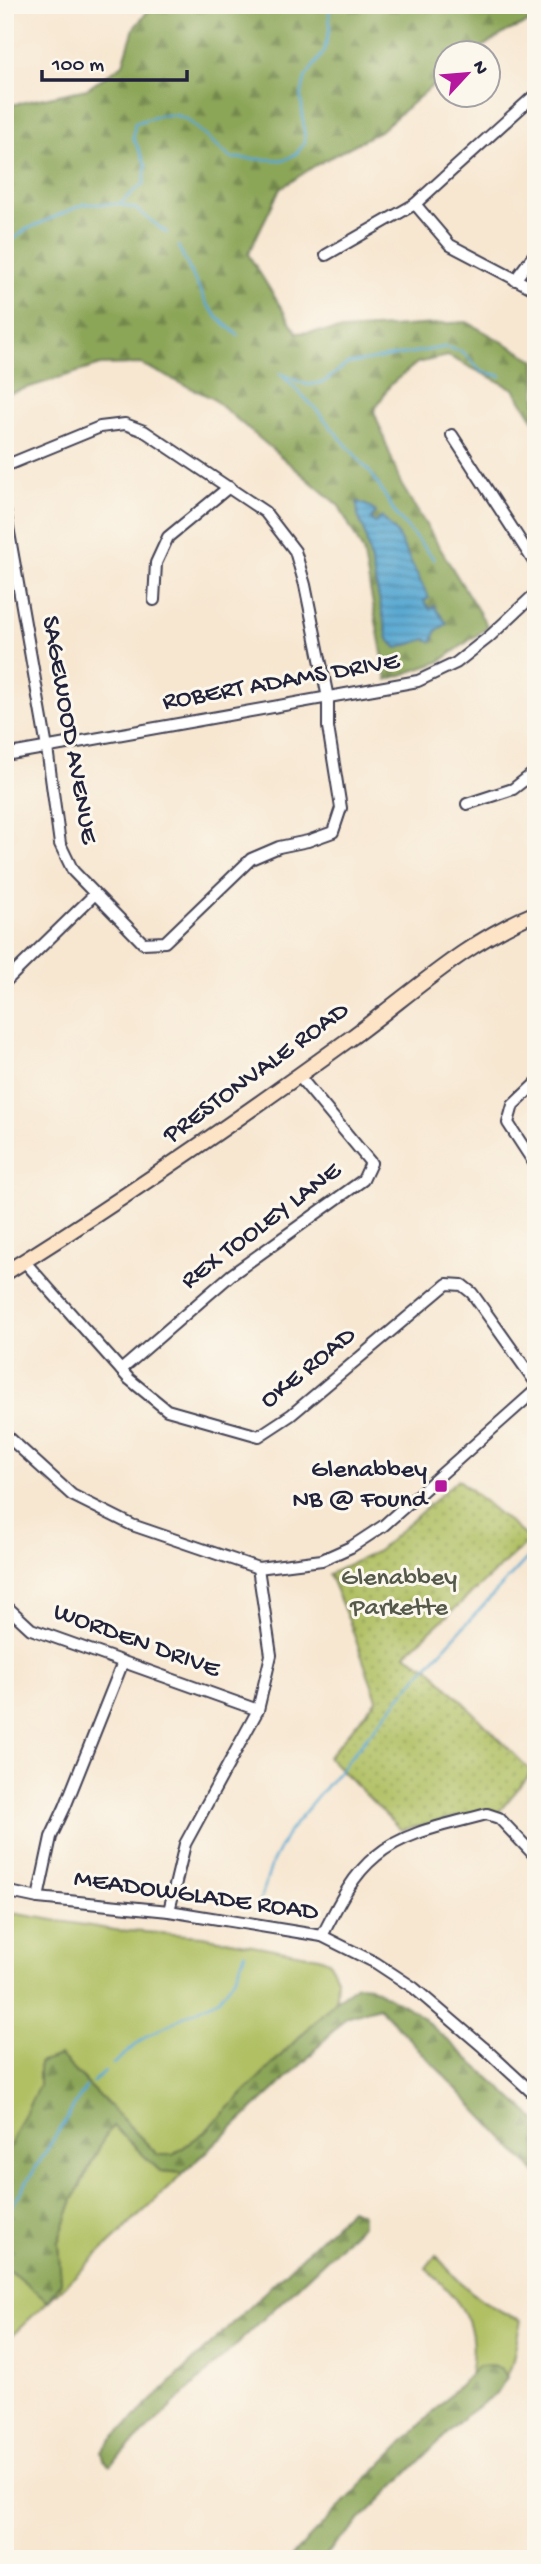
<svg xmlns="http://www.w3.org/2000/svg" width="541" height="2564" viewBox="0 0 541 2564" font-family="'Gochi Hand',sans-serif">
  <style>
    .grass { fill: #b0c063; stroke: #69714f; stroke-width: 2 }
    .forest { fill: url(#forest-firs); stroke: #57644a; stroke-width: 2 }
    .park { fill: url(#park-dots); stroke: #69714f; stroke-width: 2 }
    .water { fill: url(#water-rules); stroke: #3c6486; stroke-width: 2 }
    .lines { fill: none; stroke-linecap: round; stroke-linejoin: round }
    .stream { stroke: #56a7d1; stroke-width: 2.5 }
    .street-casing { stroke: #424052; stroke-width: 14 }
    .secondary-casing { stroke: #424052; stroke-width: 18 }
    .street { stroke: #fff; stroke-width: 10 }
    .secondary { stroke: #fee4c6; stroke-width: 14 }
    .poi-dot { fill: #b5179e; stroke: #fbf7ec; stroke-width: 2.5 }
    .labels { text-anchor: middle; dominant-baseline: central; stroke-width: 6; stroke-linejoin: round; paint-order: stroke }
    .street-label { font-size: 26px; fill: #22223b; stroke: #fbf7ec }
    .poi-label { font-size: 26px; fill: #22223b; stroke: #fbf7ec; text-anchor: end }
    .park-label { font-size: 26px; fill: #545949; stroke: #fbf7ec }
  </style>
  <defs>
    <pattern id="forest-firs" width="22" height="20" patternUnits="userSpaceOnUse" patternTransform="scale(1.75)"><rect width="22" height="20" fill="#8ca659"/><path d="M5 1l3.5 6h-7zM16 11l3.5 6h-7z" fill="#72874b"/></pattern>
    <pattern id="park-dots" width="8" height="8" patternUnits="userSpaceOnUse" patternTransform="scale(1.75)"><rect width="8" height="8" fill="#b0c063"/><path d="M2 2h.1M6 6h.1" fill="none" stroke="#8f9c53" stroke-width="1.8" stroke-linecap="round"/></pattern>
    <pattern id="water-rules" width="6" height="5" patternUnits="userSpaceOnUse" patternTransform="scale(1.75)"><rect width="6" height="5" fill="#56a7d1"/><path d="M0 2.5h6" fill="none" stroke="#4788ab"/></pattern>
  </defs>
  <rect width="100%" height="100%" fill="#fbf7ec"/>
  <filter id="ink" filterUnits="userSpaceOnUse"><feTurbulence type="fractalNoise" baseFrequency=".0143" numOctaves="2"/><feDisplacementMap in="SourceGraphic" scale="14" xChannelSelector="R" yChannelSelector="G"/><feConvolveMatrix kernelMatrix="1 2 1 2 8 2 1 2 1" color-interpolation-filters="sRGB"/></filter>
  <filter id="wash" filterUnits="userSpaceOnUse"><feTurbulence type="fractalNoise" baseFrequency=".00686" numOctaves="4" result="noise"/><feDisplacementMap in="SourceGraphic" scale="28" xChannelSelector="R" yChannelSelector="G"/><feGaussianBlur stdDeviation="1.57" result="paint"/><feColorMatrix in="noise" values="0 0 0 0 0 0 0 0 0 0 0 0 0 0 0 0 0 1.4 0 .05"/><feComposite in="paint" operator="in"/></filter>
  <g filter="url(#wash)">
    <rect width="100%" height="100%" fill="#f7e7d1"/>
    <g class="grass">
      <path d="M5,1912L115,1930L202,1936L319,1957L329,1961L337,1978L336,2000L206,2131L173,2155H158L60,2056L39,2063V2085L5,2156Z"/>
      <path d="M113,2125L160,2171L184,2173L5,2342V2267L48,2301L61,2282L58,2242L73,2200L104,2138Z"/>
      <path d="M436,2255C462,2287 482,2305 521,2320L512,2364L507,2377L502,2369L478,2367L470,2374C481,2322 460,2302 426,2268Z"/>
    </g>
    <g class="forest">
      <path d="M153,5H536V20L508,31L474,52H447L446,74L380,131L316,165L280,189L248,254L297,333L467,322L535,360L536,424L514,389L448,356L417,363L390,385L374,411L401,484L488,627L439,662L387,680L363,551L339,506L212,398L141,364L100,365L5,395V106L87,89L123,64L134,28Z"/>
      <path d="M357,1985L370,1986L416,2012L536,2120V2173L379,2007L346,2017L306,2060L184,2173L160,2171L113,2126L104,2138L73,2200L58,2242L61,2282L48,2302L5,2267V2156L39,2085V2063L60,2056L158,2155H173L206,2131L336,2000Z"/>
      <path d="M351,2209L362,2214V2225L110,2465L104,2460L102,2452L110,2441Z"/>
      <path d="M492,2365L502,2369L507,2377L497,2393L465,2416L321,2559H289L478,2366Z"/>
    </g>
    <path class="park" d="M458,1479L530,1540L405,1654L429,1668L532,1772L497,1814L465,1815L401,1830L328,1757L377,1699L349,1621L329,1574L378,1551Z"/>
    <path class="water" d="M357,502L366,505L376,512L371,519L375,523L382,517L397,534L429,598L424,601L430,609L434,606L447,624L437,630L432,642L426,639L397,648L388,639L364,530L358,516Z"/>
    <g class="lines">
      <g class="stream">
        <path d="M119,204L136,209L167,233"/>
        <path d="M178,246L206,303L219,319L238,335"/>
        <path d="M5,247L25,230L84,204H119L144,183L146,165L133,137L135,123L161,115H175L186,119L231,158L285,160L297,153L305,142L301,97L305,78L324,52L330,27L329,5"/>
        <path d="M280,373L313,406L373,476L397,516L434,559"/>
        <path d="M283,375L308,385L324,382L347,364L446,347L463,352L481,371L501,376"/>
        <path d="M259,1905L272,1863L289,1831L417,1677L532,1553"/>
        <path d="M113,2064L148,2035L219,1999L237,1975L245,1953"/>
        <path d="M93,2082L105,2071"/>
        <path d="M5,2217L86,2087"/>
      </g>
    </g>
  </g>
  <g filter="url(#ink)">
    <g class="lines">
      <g class="street-casing">
        <g id="street">
          <path d="M415,204L450,245L536,290"/>
          <path d="M326,255L415,204L536,94"/>
          <path d="M515,280L536,252"/>
          <path d="M452,435L536,565"/>
          <path d="M5,466L100,427L125,424L144,431L265,512L295,551L305,585L328,698V727L341,808L333,832L308,841L279,847L251,859L165,942L143,943L73,871L60,844L47,748L5,510"/>
          <path d="M154,600L156,563L168,537L229,487"/>
          <path d="M5,755L418,681L456,663L489,637L536,593"/>
          <path d="M467,804L513,789L536,771"/>
          <path d="M5,982L94,895"/>
          <path d="M536,1083L513,1105L508,1123L536,1166"/>
          <path d="M24,1261L129,1379L167,1410L259,1436L291,1415L447,1284L462,1285L472,1293L536,1383"/>
          <path d="M121,1370L231,1275L363,1180L371,1163L298,1075"/>
          <path d="M5,1434L72,1495L132,1525L258,1568L322,1560L351,1547L383,1526L536,1390"/>
          <path d="M5,1605L31,1629L258,1710"/>
          <path d="M5,1891L38,1898L169,1911L322,1936L376,1963L414,1988L483,2047L536,2096"/>
          <path d="M38,1898L51,1837L65,1807L123,1662"/>
          <path d="M169,1911L185,1844L258,1710L271,1655L258,1568"/>
          <path d="M322,1936C336,1909 351,1876 376,1856C405,1831 450,1824 487,1814L499,1818L536,1857"/>
        </g>
      </g>
      <g class="secondary-casing">
        <path id="secondary" d="M5,1273C123,1200 236,1121 348,1040C409,996 464,942 536,913"/>
      </g>
      <use href="#street" class="street"/>
      <use href="#secondary" class="secondary"/>
    </g>
  </g>
  <rect class="poi-dot" x="434" y="1479" width="14" height="14" rx="3.5"/>
  <g class="labels">
    <g class="street-label">
      <text transform="translate(281 683) rotate(-10)">ROBERT ADAMS DRIVE</text>
      <text transform="translate(68 730) rotate(80)">SAGEWOOD AVENUE</text>
      <text transform="translate(257 1074) rotate(-36)">PRESTONVALE ROAD</text>
      <text transform="translate(262 1227) rotate(-37)">REX TOOLEY LANE</text>
      <text transform="translate(309 1369) rotate(-39)">OKE ROAD</text>
      <text transform="translate(136 1642) rotate(20)">WORDEN DRIVE</text>
      <text transform="translate(196 1897) rotate(8)">MEADOWGLADE ROAD</text>
    </g>
    <g class="poi-label">
      <text x="427" y="1471">Glenabbey<tspan x="427" dy="30">NB @ Found</tspan></text>
    </g>
    <g class="park-label">
      <text x="399" y="1579">Glenabbey<tspan x="399" dy="30">Parkette</tspan></text>
    </g>
  </g>
  <rect width="541" height="2564" fill="none" stroke="#fbf7ec" stroke-width="28"/>
  <g transform="translate(467 74) rotate(64)"><circle r="33" fill="#fbf7ec" stroke="#a4a2a5" stroke-width="2"/>
  <path d="M0-5L12 26L0 18L-12 26Z" fill="#b5179e"/>
  <text y="-10" font-size="19" font-weight="bold" text-anchor="middle" fill="#22223b">N</text>
  </g>
  <path d="M42 70v10h145v-10" fill="none" stroke="#22223b" stroke-width="3.5"/>
  <text x="52" y="70" font-size="21" fill="#22223b" stroke="#fbf7ec" stroke-width="5" paint-order="stroke">100 m</text>
</svg>
